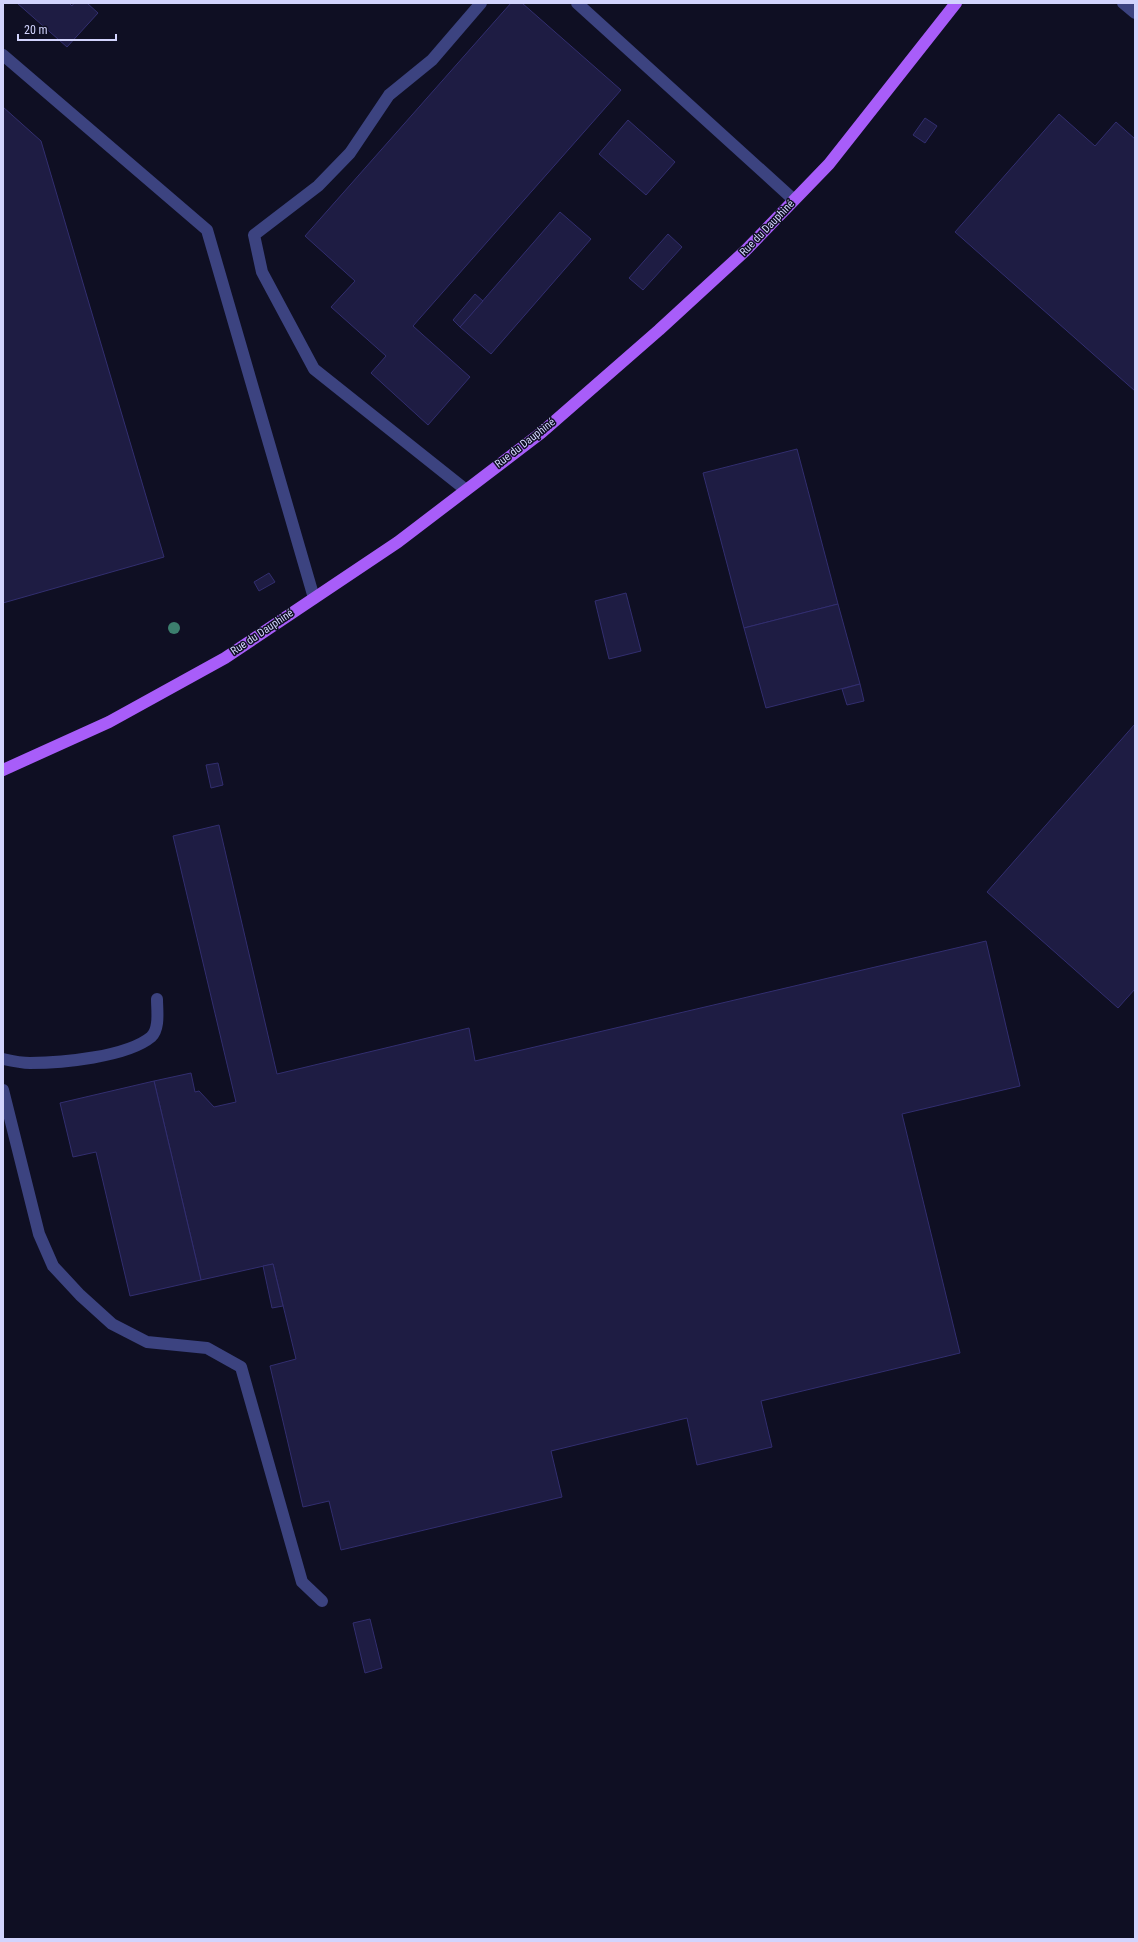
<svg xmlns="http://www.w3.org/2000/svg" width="1138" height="1942" viewBox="0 0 1138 1942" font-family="'Roboto Condensed',sans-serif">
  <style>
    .building { fill: #1e1c43; stroke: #322e6f }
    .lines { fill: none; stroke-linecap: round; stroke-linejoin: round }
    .minor { stroke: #3c4380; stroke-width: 12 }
    .major { stroke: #a85df9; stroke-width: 12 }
    .tree { fill: #3c7f6e }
    .labels { text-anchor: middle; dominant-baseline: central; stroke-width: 3; stroke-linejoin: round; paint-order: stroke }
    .street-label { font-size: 11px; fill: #d2d4fd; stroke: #0f0f23 }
  </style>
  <rect width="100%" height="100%" fill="#0f0f23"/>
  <g class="building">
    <path d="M17,3H69L72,6L74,3H87L98,13L67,47Z"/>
    <path d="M511,3H522L621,90L413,326L470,377L428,425L371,373L386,356L331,307L355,281L305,236Z"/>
    <path d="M3,107L41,141L164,557L3,603Z"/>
    <path d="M1059,114L1095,146L1116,122L1135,139V391L955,232Z"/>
    <path d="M925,118L937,126L925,143L913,135Z"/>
    <path d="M628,120L675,162L646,195L599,154Z"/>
    <path d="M560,212L591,239L491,354L460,327Z"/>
    <path d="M668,234L682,247L643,290L629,278Z"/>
    <path d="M475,294L483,301L460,327L453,320Z"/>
    <path d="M797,449L838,604L744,628L703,473Z"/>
    <path d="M269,573L275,582L259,591L254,582Z"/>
    <path d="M626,593L641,651L609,659L595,601Z"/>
    <path d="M838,604L860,684L766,708L744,628Z"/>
    <path d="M860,684L864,701L847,705L842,689Z"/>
    <path d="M1135,724V989L1118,1008L987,892Z"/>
    <path d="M218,763L223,785L211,788L206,765Z"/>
    <path d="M219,825L277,1074L469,1028L475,1061L986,941L1020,1086L902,1114L960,1353L761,1401L772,1447L697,1465L687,1418L551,1451L562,1497L341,1550L329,1501L303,1507L270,1366L296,1359L273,1264L201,1280L154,1081L191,1073L195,1092L199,1091L214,1107L236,1102L173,836Z"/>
    <path d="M154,1081L201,1280L130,1296L96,1152L73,1157L60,1103Z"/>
    <path d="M273,1264L283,1306L272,1308L263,1266Z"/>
    <path d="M370,1619L382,1668L365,1673L353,1623Z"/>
  </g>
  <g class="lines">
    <g class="minor">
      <path d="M577,3L794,200"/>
      <path d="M1123,3L1135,13"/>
      <path d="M3,55L207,230L314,598"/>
      <path d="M466,490L314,369L262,272L254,235L318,186L350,153L389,95L432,60L481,3"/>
      <path d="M3,1059C12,1061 21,1063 30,1063C61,1063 127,1057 151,1037C160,1029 157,1010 157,999"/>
      <path d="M3,1090L39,1234L53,1266L80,1295L112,1324L147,1342L207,1348L241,1367L302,1582L322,1601"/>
    </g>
    <path class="major" d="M3,770L109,722L225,658L398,542L541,433L659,330L745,251L829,164L956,3"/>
  </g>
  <circle class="tree" cx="174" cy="628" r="6"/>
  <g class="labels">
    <g class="street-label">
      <text transform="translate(767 228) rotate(-46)">Rue du Dauphiné</text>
      <text transform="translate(525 443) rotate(-38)">Rue du Dauphiné</text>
      <text transform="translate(262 632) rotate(-34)">Rue du Dauphiné</text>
    </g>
  </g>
  <rect width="1138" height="1942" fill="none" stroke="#d2d4fd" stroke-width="8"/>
  <path d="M18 34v6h98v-6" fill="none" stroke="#d2d4fd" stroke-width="2"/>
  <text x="24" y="34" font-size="12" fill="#d2d4fd" stroke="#0f0f23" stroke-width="3" paint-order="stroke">20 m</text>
</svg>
